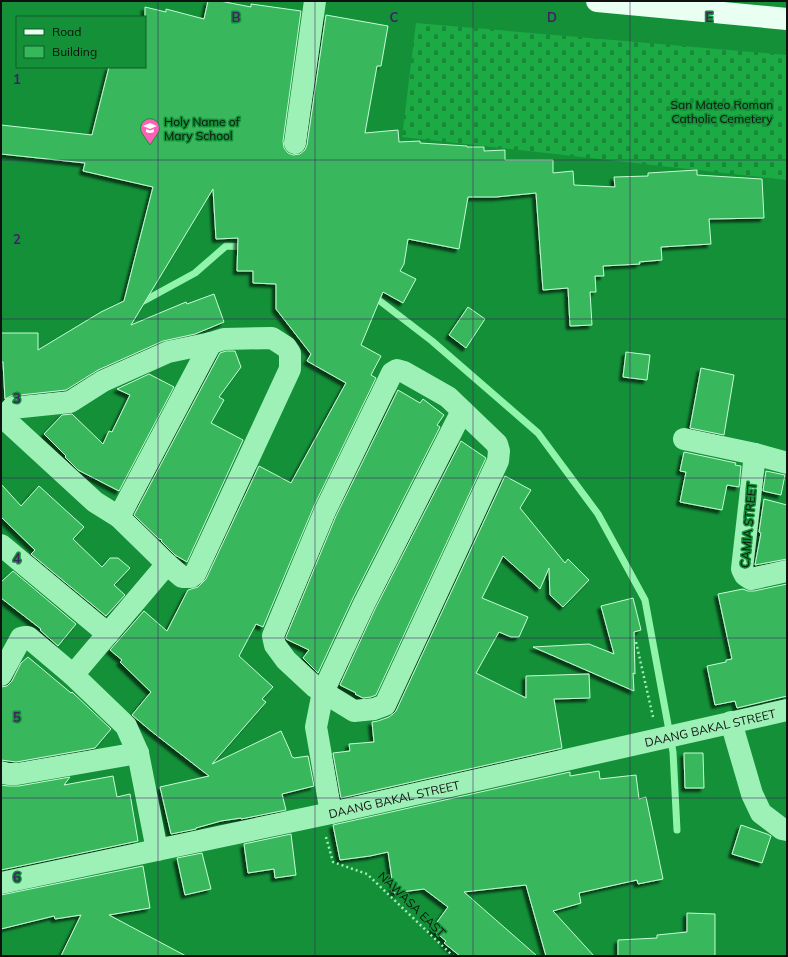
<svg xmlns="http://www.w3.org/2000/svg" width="788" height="957" viewBox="0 0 788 957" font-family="Mulish,sans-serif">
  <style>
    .cemetery { fill: url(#cemetery-stones) }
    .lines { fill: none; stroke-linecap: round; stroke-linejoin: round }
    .stream { stroke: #90f5ab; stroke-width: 7 }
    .building { fill: #37b75c; stroke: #c6fcd5; filter: url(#shadow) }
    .path { stroke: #9ef1b6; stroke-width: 2.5; stroke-dasharray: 2 3; stroke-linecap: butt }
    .minor { stroke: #9ef1b6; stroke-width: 22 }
    .tertiary { stroke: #9ef1b6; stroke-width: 22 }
    .primary { stroke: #e9fff1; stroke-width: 22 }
    .grid { fill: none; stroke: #461e68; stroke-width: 1; stroke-opacity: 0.55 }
    .labels { text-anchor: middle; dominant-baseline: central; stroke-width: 3; stroke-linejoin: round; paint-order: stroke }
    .park-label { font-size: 12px; fill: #111; stroke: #139038 }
    .poi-label { font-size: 12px; fill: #111; stroke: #139038; text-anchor: start }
    .street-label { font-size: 12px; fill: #111; stroke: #139038 }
    .grid-label { font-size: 13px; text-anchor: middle; font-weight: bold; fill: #461e68; stroke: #139038; stroke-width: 3; stroke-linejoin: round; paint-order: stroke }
  </style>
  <defs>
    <pattern id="cemetery-stones" width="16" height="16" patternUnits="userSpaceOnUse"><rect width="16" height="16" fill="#1baa44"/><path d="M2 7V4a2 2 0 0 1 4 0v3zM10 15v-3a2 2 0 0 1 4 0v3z" fill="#178937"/></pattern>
    <filter id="shadow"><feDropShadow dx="-3.5" dy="3.5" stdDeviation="1" flood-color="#0009"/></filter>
  </defs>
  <rect width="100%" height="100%" fill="#139038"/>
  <path class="cemetery" d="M416,23L787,55V180L402,137Z"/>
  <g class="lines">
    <g class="stream">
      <path d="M371,297L380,301L432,341L538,433L598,514L645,600L673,752L677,830"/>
      <path d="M140,303L195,273L226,246L246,247"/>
    </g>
  </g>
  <g class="building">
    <path d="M208,1H220L251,7V4L301,11L283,141L284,148L288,153L293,155L300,154L305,150L307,145L326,15L388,26L381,66H377L365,133L398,130L399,142L420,141V143L467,146V147H484V151L505,150V160H553V173L573,171L574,185L615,187L614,177L648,176V173L697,170V175L762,179L764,218L709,219L711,244L661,247L662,260L639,262L640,264L603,266L604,276H595L596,292H590L592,325L570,326L568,288L543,290L536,193L496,197H468L459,249L408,239L404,264L400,271L416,279L403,303L383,292L361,345L381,356L371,375L376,378L314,506L263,627L256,624L239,656L273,687L262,699L266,702L212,764L281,731L290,751L292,757H293L294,758L308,756L314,786L282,794L286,810L241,819V818L221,821L196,828V829L171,834L160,787L209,776L151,731L132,715L151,692L120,662L122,660L110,650L144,611L167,631L188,590L198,587L206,579L259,466L291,483L346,383L307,361L311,354L276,309V284L253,283V271H237L238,238L216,239L213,189L131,325L186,302L187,304L214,294L224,322L195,334L163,341L98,370L66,390L11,396L5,399L3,362H1V333H38V350L101,312L124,301L153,187L83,171L85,163L1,154V125L92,135L109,67H145V7L166,12V9L204,19Z"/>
    <path d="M468,307L485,319L466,348L449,335Z"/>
    <path d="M226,351H235L241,367L219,397L224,400L211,423L243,440L187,562L175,555L161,541L162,540L159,539L134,515L220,353Z"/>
    <path d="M626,352L650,355L647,380L623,377Z"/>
    <path d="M701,368L734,375L724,435L690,428Z"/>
    <path d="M149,374L174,387L119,491L78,470L65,457L66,456L44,434L62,415L72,414L103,444L109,431L112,432L130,395L117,389Z"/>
    <path d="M398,390L420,403L423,399L444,415L437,425L440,427L353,598L318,673L303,658L309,650L286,639V637L336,516Z"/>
    <path d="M461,441L486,458L376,695L371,697L363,698L355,694L356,693L340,685L375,609Z"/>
    <path d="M684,452L736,463L735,465L741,466L739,487L727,485L722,510L680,502L686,472L680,471Z"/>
    <path d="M766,471L785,475L781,495L763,491Z"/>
    <path d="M505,476L531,490L520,508L565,563L568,559L589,580L563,607L550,595L549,568L540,589L503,556L482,598L528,617L519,637H511L499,632L476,673L526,698V676L589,674L590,698L554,699L562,748L341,798L333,753L350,751L349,744L374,742L372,722L378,721L389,717L393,714L396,711Z"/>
    <path d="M1,484L21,506L39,486L84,527L73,539L102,567L110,558H118L130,568L114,585L125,595L106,616L31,554L35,550L1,517Z"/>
    <path d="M764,499L787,505V559L755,565L761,533L759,532Z"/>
    <path d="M13,571L76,624L58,646L40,630L41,629L1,598V582Z"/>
    <path d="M787,584V696L737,708L735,701L715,705L707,666L726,662V660L732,659L718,594L743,589L748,591H754Z"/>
    <path d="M633,598L641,630L634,632L635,674L633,673L634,691L533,647L589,644L614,654L601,606Z"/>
    <path d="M28,657L71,693L72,692L111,729L95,748L16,762L1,760V687L7,686L12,681L21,663Z"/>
    <path d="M684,753H703L704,788H685Z"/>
    <path d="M599,771L600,779L636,775L639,799L646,797L663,879L638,884L637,880L579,893L581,903L553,911L594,956H546L526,885L464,892L537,956H460L444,943L446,941L432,929L448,907L424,889L394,893L388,852L370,856L340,860L333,825L570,772V776Z"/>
    <path d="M113,776L117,797L130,794L138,841L1,870V785L8,786H19L70,777L64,785Z"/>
    <path d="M741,825L767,834L771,836L762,863L732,854Z"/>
    <path d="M291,834L296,875L275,878L274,869L248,873L244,844Z"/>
    <path d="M202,853L211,889L185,895L177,858Z"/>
    <path d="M143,866L150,908L109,915L186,956H61L81,915L55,919L54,916L1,929V895Z"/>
    <path d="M687,913L715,914V956H618V940L657,938V935L687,932Z"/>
  </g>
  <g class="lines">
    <g class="path">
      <path d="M636,642L653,717"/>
      <path d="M326,837L333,862L367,874L453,956"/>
    </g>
    <g class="minor">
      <path d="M295,143L315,1"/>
      <path d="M272,338L286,347L290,353V369L195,574L191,577H182L167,564L119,517L211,343L224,339Z"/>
      <path d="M397,370L404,372L448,397L497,444L499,451L498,461L385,705L374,709L354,711L315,687L286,660L275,645L273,636L325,511L392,373Z"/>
      <path d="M684,439L755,454L787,463"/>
      <path d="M755,454L742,569L745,575L751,579L787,571"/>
      <path d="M119,517L95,502L9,423L7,414L12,408L70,402L103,381L168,352L211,343"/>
      <path d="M1,545L108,634"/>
      <path d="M1,675L21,638L25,637H28L73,675L126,726L138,753L157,850"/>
      <path d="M73,675L167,564"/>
      <path d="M731,722L752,794L761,813L782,829L787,830"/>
      <path d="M1,772L8,774H17L138,753"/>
      <path d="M331,813L316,727L323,692L364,604L462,411"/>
    </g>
    <path class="tertiary" id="s1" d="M1,883L331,813L787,710"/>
    <path class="primary" d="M597,1L787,19"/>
  </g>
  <path class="grid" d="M158,1V956M315,1V956M473,1V956M630,1V956M1,160H787M1,319H787M1,478H787M1,638H787M1,798H787"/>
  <defs>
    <g id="school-pin" transform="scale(1)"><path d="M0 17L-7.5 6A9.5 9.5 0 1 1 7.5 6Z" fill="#ff5fb8" stroke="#139038"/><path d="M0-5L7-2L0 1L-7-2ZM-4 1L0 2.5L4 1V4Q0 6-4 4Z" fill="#fff"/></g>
  </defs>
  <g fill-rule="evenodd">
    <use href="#school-pin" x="150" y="128"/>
  </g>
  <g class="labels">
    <g class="park-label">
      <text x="722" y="104">San Mateo Roman<tspan x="722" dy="14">Catholic Cemetery</tspan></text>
    </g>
    <g class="poi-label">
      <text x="164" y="121">Holy Name of<tspan x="164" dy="14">Mary School</tspan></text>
    </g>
    <g class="street-label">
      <text transform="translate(748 525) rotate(-85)">CAMIA STREET</text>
      <text stroke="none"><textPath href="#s1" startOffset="726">DAANG BAKAL STREET</textPath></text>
      <text stroke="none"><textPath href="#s1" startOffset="402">DAANG BAKAL STREET</textPath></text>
      <text transform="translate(412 904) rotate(44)">NAWASA EAST</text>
    </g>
  </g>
  <g class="grid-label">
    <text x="236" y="22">B</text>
    <text x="394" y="22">C</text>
    <text x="552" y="22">D</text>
    <text x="709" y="22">E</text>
    <text x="17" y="84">1</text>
    <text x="17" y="244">2</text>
    <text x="17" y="403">3</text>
    <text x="17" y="563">4</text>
    <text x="17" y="722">5</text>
    <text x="17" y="882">6</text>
  </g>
  <rect width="788" height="957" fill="none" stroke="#111111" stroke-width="4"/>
  <rect x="16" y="16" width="130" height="52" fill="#139038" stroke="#125d28"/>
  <rect x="24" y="29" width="20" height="6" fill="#e9fff1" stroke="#125d28"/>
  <text x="52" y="36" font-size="12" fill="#111111">Road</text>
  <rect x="24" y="46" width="20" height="12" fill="#37b75c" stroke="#125d28"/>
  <text x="52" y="56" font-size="12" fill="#111111">Building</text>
</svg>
